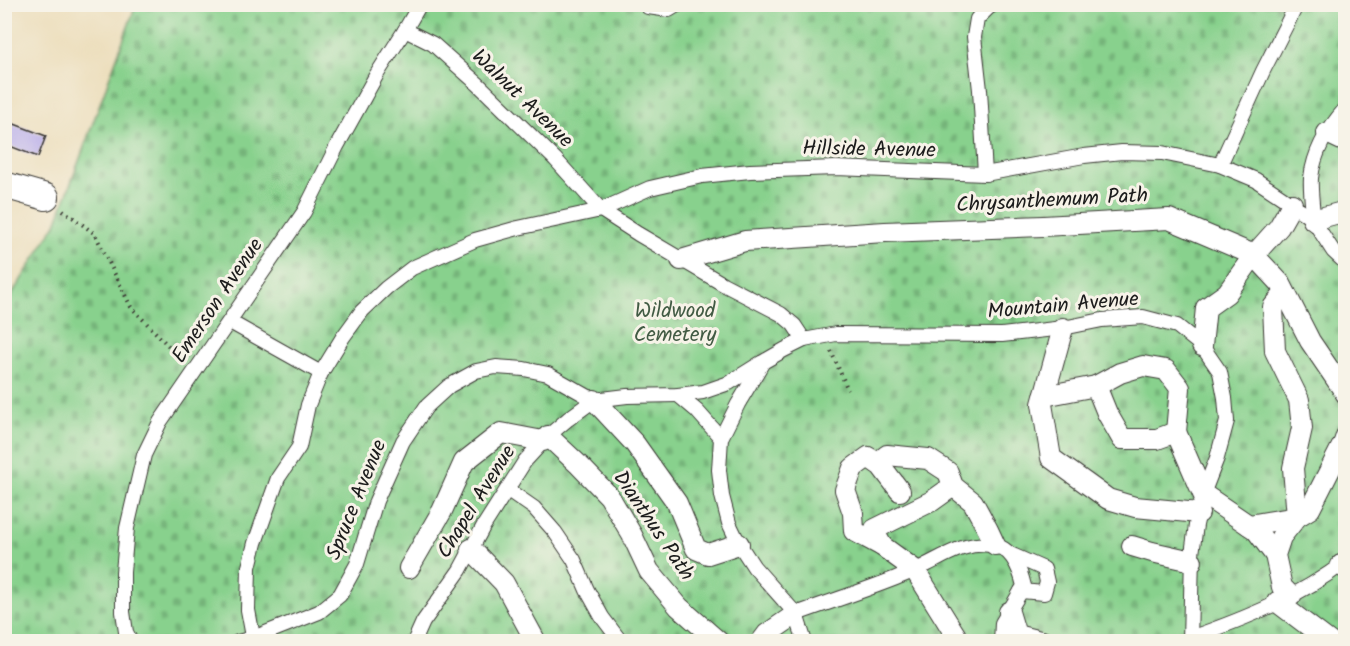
<svg xmlns="http://www.w3.org/2000/svg" width="1350" height="646" viewBox="0 0 1350 646" font-family="Kalam,sans-serif">
  <style>
    .cemetery { fill: url(#cemetery-stones); stroke: #527654; stroke-width: 1.5 }
    .building { fill: #bbb0ea }
    .lines { fill: none; stroke-linecap: round; stroke-linejoin: round }
    .service-casing { stroke: #3b3934; stroke-width: 16 }
    .pedestrian-casing { stroke: #3b3934; stroke-width: 22 }
    .minor-casing { stroke: #3b3934; stroke-width: 28 }
    .path { stroke: #3b3934; stroke-width: 4; stroke-dasharray: 1.5 4.5; stroke-linecap: butt }
    .service { stroke: #fff; stroke-width: 14 }
    .pedestrian { stroke: #fff; stroke-width: 20 }
    .minor { stroke: #fff; stroke-width: 26 }
    .labels { text-anchor: middle; dominant-baseline: central; stroke-width: 6; stroke-linejoin: round; paint-order: stroke }
    .street-label { font-size: 21px; fill: #1c1c1c; stroke: #f7f3e8 }
    .park-label { font-size: 21px; fill: #425b44; stroke: #f7f3e8 }
  </style>
  <defs>
    <pattern id="cemetery-stones" width="16" height="16" patternUnits="userSpaceOnUse" patternTransform="scale(1.5)"><rect width="16" height="16" fill="#88d18d"/><path d="M2 7V4a2 2 0 0 1 4 0v3zM10 15v-3a2 2 0 0 1 4 0v3z" fill="#75b379"/></pattern>
  </defs>
  <rect width="100%" height="100%" fill="#f7f3e8"/>
  <filter id="ink" filterUnits="userSpaceOnUse"><feTurbulence type="fractalNoise" baseFrequency=".0167" numOctaves="2"/><feDisplacementMap in="SourceGraphic" scale="12" xChannelSelector="R" yChannelSelector="G"/><feConvolveMatrix kernelMatrix="1 2 1 2 8 2 1 2 1" color-interpolation-filters="sRGB"/></filter>
  <filter id="wash" filterUnits="userSpaceOnUse"><feTurbulence type="fractalNoise" baseFrequency=".008" numOctaves="4" result="noise"/><feDisplacementMap in="SourceGraphic" scale="24" xChannelSelector="R" yChannelSelector="G"/><feGaussianBlur stdDeviation="1.35" result="paint"/><feColorMatrix in="noise" values="0 0 0 0 0 0 0 0 0 0 0 0 0 0 0 0 0 1.4 0 .05"/><feComposite in="paint" operator="in"/></filter>
  <g filter="url(#wash)">
    <rect width="100%" height="100%" fill="#eddfbe"/>
    <path class="cemetery" d="M136,5H1345V641H5L4,307L56,224Z"/>
    <g id="blocks">
      <path class="building" d="M9,122L46,136L38,157L7,145L9,142L4,140V133Z"/>
    </g>
  </g>
  <g filter="url(#ink)">
    <use href="#blocks" fill-opacity="0" stroke="#3b3934" stroke-width="1.5"/>
    <g class="lines">
      <g class="service-casing">
        <g id="service">
          <path d="M647,4L648,7L669,10L679,4"/>
          <path d="M405,30L433,44L478,84L555,159L601,210L638,234L723,284L781,314L794,325L804,340"/>
          <path d="M1220,165L1263,71L1297,4"/>
          <path d="M985,174L980,90L974,37L977,19L988,8L994,4"/>
          <path d="M1313,220C1313,207 1310,192 1311,178C1314,151 1328,128 1346,108"/>
          <path d="M230,322L321,373"/>
          <path d="M678,395L697,411L721,438"/>
          <path d="M508,490L534,508L555,532L574,560L587,590L602,617L621,642"/>
          <path d="M1010,554L1044,569L1047,582L1044,593L1021,591"/>
          <path d="M796,614C829,602 863,591 896,578C906,574 917,570 926,565C948,554 966,542 992,545C1012,547 1020,569 1024,586L1002,623L1001,642"/>
          <path d="M1190,638C1244,619 1300,597 1346,561"/>
          <path d="M131,642L126,632L123,612V572L127,528L144,455L160,422L304,212L337,146L377,74L405,30L420,4"/>
          <path d="M238,642L253,638L319,612L340,595L357,564L376,501L403,441L426,407L449,386L476,371L496,367L524,369L548,374L594,400"/>
          <path d="M254,642L248,610L249,567L255,543L278,478L299,447L308,405L321,373L343,337L362,311L386,288L412,268L475,240L518,228L601,210L650,188L702,176L750,171L836,168L985,174L1084,156L1122,152L1162,153L1220,165L1256,180L1286,200L1313,220L1333,251L1346,263"/>
          <path d="M414,642L423,622L460,570L483,527L525,461L548,436L568,419L594,400L627,396L678,395L703,392L729,383L761,363"/>
          <path d="M805,642L796,614L754,567L739,544L729,523L722,496L719,470L721,438L738,404L763,362L784,350L804,340L836,334L1002,335L1063,328L1102,320L1143,317L1177,326L1202,346L1220,372L1225,398L1227,421L1217,458L1203,494L1196,525L1192,554L1190,642"/>
        </g>
      </g>
      <g class="pedestrian-casing">
        <g id="pedestrian">
          <path d="M1327,133L1346,142"/>
          <path d="M1313,220L1346,211"/>
          <path d="M681,260L745,241L885,232L1043,226L1169,219L1254,255L1281,284L1310,341L1346,394"/>
          <path d="M1063,328L1042,404L1051,458L1108,499L1135,507L1199,513"/>
          <path d="M1202,346L1206,308L1227,293L1254,255L1279,227L1292,204"/>
          <path d="M1096,386L1120,373L1143,366L1166,370L1180,388L1176,432"/>
          <path d="M1044,396L1096,386L1107,413L1122,439H1157L1176,432L1203,494L1256,530L1275,555"/>
          <path d="M594,400L635,444L677,503L696,549L708,554L739,544"/>
          <path d="M548,436L579,465L609,496L632,535L649,571L679,607L719,642"/>
          <path d="M877,463L887,455L928,459L948,472L953,486L973,502L988,530L995,545"/>
          <path d="M900,491L881,466L868,457L853,468L845,490L853,513L854,531L882,546L915,570L956,636L957,642"/>
          <path d="M1249,525L1297,517L1293,468L1302,428L1299,400L1275,351L1273,307L1285,293"/>
          <path d="M882,546L876,535L875,529L932,501L953,486"/>
          <path d="M1132,546L1152,552L1192,561"/>
          <path d="M471,549L504,583L536,642"/>
          <path d="M1341,565L1346,569"/>
          <path d="M409,568L442,511L464,462L501,433L543,441"/>
          <path d="M1291,596L1282,587L1275,555L1281,537L1297,517L1310,509L1344,442L1346,436"/>
          <path d="M1277,602L1330,642"/>
          <path d="M1009,612L1016,635L1044,642"/>
          <path d="M761,642L767,634L796,614"/>
        </g>
      </g>
      <g class="minor-casing">
        <path id="minor" d="M4,185L46,197"/>
      </g>
      <g class="path">
        <path d="M63,210L95,234L131,307L183,361"/>
        <path d="M831,351L848,390"/>
      </g>
      <use href="#service" class="service"/>
      <use href="#pedestrian" class="pedestrian"/>
      <use href="#minor" class="minor"/>
    </g>
  </g>
  <g class="labels">
    <g class="street-label">
      <text transform="translate(522 99) rotate(44)">Walnut Avenue</text>
      <text transform="translate(869 150) rotate(1)">Hillside Avenue</text>
      <text transform="translate(1052 201) rotate(-3)">Chrysanthemum Path</text>
      <text transform="translate(218 301) rotate(-56)">Emerson Avenue</text>
      <text transform="translate(1063 306) rotate(-5)">Mountain Avenue</text>
      <text transform="translate(357 500) rotate(-68)">Spruce Avenue</text>
      <text transform="translate(477 502) rotate(-58)">Chapel Avenue</text>
      <text transform="translate(653 526) rotate(56)">Dianthus Path</text>
    </g>
    <g class="park-label">
      <text x="675" y="311">Wildwood<tspan x="675" dy="24">Cemetery</tspan></text>
    </g>
  </g>
  <rect width="1350" height="646" fill="none" stroke="#f7f3e8" stroke-width="24"/>
</svg>
